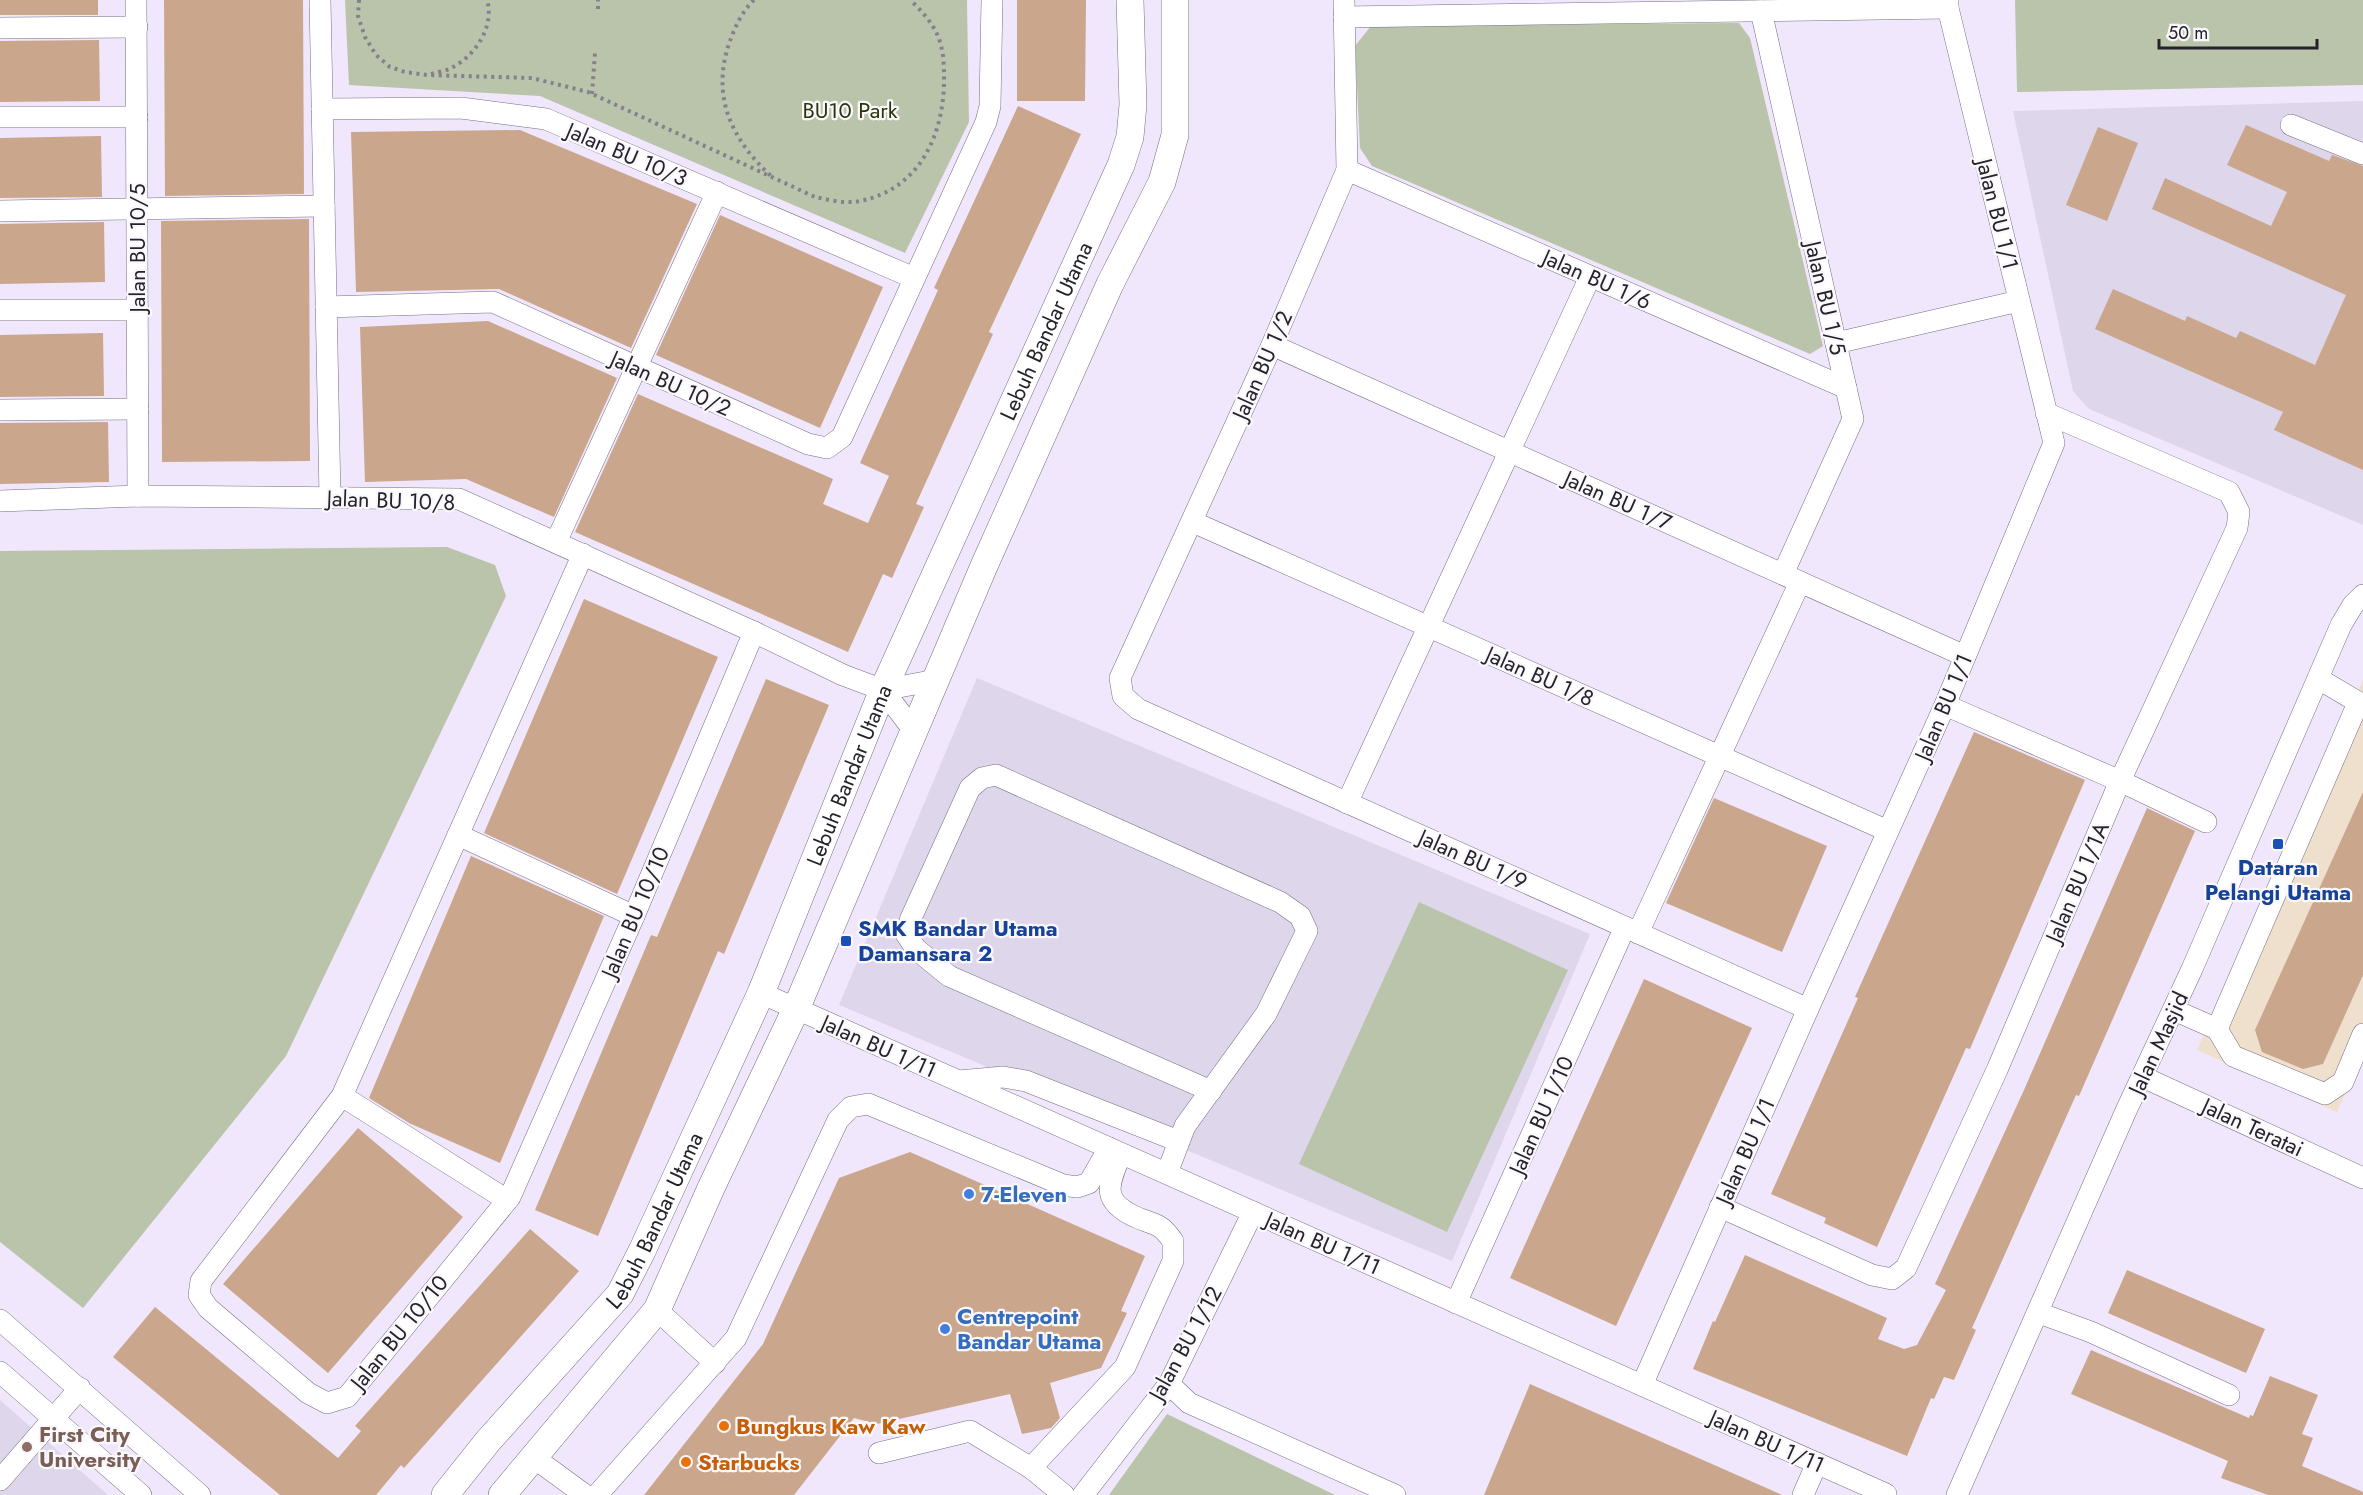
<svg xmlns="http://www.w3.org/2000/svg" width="2363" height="1495" viewBox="0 0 2363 1495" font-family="Jost,sans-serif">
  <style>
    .commercial { fill: #efdfcd }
    .education { fill: #ded6eb }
    .green { fill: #b9c4aa }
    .building { fill: #caa68d }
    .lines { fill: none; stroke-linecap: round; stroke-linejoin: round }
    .minor-casing { stroke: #766e80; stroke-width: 22 }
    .major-casing { stroke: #766e80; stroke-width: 28 }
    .path { stroke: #86808e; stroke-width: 4; stroke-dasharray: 3 4.5; stroke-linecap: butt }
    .minor { stroke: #fff; stroke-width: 21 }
    .major { stroke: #fff; stroke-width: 27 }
    .transit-dot { fill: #1a4fb4; stroke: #faf8fc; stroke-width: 2 }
    .shop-dot { fill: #3f7fe0; stroke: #faf8fc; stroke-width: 2 }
    .food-dot { fill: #e8710a; stroke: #faf8fc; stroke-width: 2 }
    .education-dot { fill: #8d6e63; stroke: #faf8fc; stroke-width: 2 }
    .labels { text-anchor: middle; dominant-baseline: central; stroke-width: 4.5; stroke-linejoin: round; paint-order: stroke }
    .park-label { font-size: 22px; fill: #29360a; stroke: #faf8fc }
    .street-label { font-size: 22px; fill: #25222a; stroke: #faf8fc }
    .transit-label { font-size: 22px; font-weight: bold; fill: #164399; stroke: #faf8fc }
    .shop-label { font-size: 22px; font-weight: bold; fill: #366cbe; stroke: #faf8fc; text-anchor: start }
    .food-label { font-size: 22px; font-weight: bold; fill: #c56008; stroke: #faf8fc; text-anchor: start }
    .education-label { font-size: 22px; font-weight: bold; fill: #785e54; stroke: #faf8fc; text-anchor: start }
  </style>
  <rect width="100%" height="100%" fill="#f0e7fc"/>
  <path class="commercial" d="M2363,680V1054L2337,1112L2197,1050Z"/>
  <g class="education">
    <path d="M2363,101V525L2089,409L2073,391L2013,111Z"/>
    <path d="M977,678L1590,934L1452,1261L839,1005Z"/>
    <path d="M0,1400L108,1495H0Z"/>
  </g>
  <g class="green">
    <path d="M345,0H967L969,122L905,253L540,96L349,85Z"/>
    <path d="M2015,0H2363V85L2017,92Z"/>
    <path d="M1739,23L1750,38L1823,346L1810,354L1372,166L1360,148L1355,46L1371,26Z"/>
    <path d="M447,547L495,565L506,596L286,1056L83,1308L0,1242V551Z"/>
    <path d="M1419,902L1568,970L1447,1232L1299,1164Z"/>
    <path d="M1167,1414L1335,1495H1109Z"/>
  </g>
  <g class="building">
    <rect x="0" y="0" width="98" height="15"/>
    <path d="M164,0H303L304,194L165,196Z"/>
    <path d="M1017,0H1086L1085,101H1017Z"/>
    <path d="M99,40L100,101L0,102V41Z"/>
    <path d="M1018,106L1081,134L989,332L993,334L916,504L924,507L892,578L883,574L848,652L575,532L638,394L833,479L823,504L868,523L889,476L860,463L938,290L934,288Z"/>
    <path d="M2246,125L2329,161L2332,155L2363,166V470L2274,430L2283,412L2095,329L2113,289L2185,321L2187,316L2236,338L2240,331L2315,365L2346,295L2152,209L2165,178L2271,226L2287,192L2227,165Z"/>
    <path d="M2098,127L2138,143L2107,221L2066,205Z"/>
    <path d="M520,130L697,204L631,348L499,289L356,292L351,132Z"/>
    <path d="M101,136L102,197L0,198V138Z"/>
    <path d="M720,215L883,287L820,428L656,355Z"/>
    <path d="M309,219L310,461L162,462L161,221Z"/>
    <path d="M104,222L105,282L0,284V224Z"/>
    <path d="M488,321L617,378L554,517L466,479L365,482L360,327Z"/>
    <path d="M103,333L104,396L0,397V335Z"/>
    <path d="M108,422L109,482L0,484V423Z"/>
    <path d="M584,599L718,657L617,894L484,833Z"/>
    <path d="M766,679L829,705L724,954L718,951L598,1236L535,1210L651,935L657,937Z"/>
    <path d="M1974,732L2085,780L1970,1049L1966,1048L1877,1247L1824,1223L1826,1218L1771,1194L1858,998L1855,997Z"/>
    <path d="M2363,792V975L2323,1064L2303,1069L2262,1052L2255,1030Z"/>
    <path d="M1714,798L1827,846L1782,952L1666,903Z"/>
    <path d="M2147,808L2195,831L2079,1096L2076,1095L1972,1328L1976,1330L1954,1380L1944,1377L1934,1399L1931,1398L1907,1456L1693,1369L1713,1321L1715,1322L1745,1255L1887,1318L1878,1339L1904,1349L1917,1345L1946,1290L1935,1284L2024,1090Z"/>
    <path d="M471,856L604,916L500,1163L409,1123L369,1098Z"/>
    <path d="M1644,979L1752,1028L1616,1326L1510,1278Z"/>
    <path d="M358,1128L463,1217L328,1373L223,1284Z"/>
    <path d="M910,1152L1145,1256L1121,1311L1127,1313L1101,1368L1050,1383L1060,1418L1051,1428L1022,1434L1010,1394L877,1424L854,1418L794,1495H644L763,1344L839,1178Z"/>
    <path d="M530,1229L579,1271L404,1468L401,1465L376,1495H280L113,1357L155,1307L338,1458L361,1431L355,1426Z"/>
    <path d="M2127,1270L2265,1329L2246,1373L2108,1313Z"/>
    <path d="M2091,1350L2249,1418L2250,1415L2253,1416L2270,1376L2318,1395L2302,1434L2313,1438L2302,1466L2363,1492V1495H2268L2221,1478L2228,1461L2071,1394Z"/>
    <path d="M1530,1384L1687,1453L1782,1495H1484Z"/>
  </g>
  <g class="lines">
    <g class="minor-casing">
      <g id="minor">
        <path d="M136,0L138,496"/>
        <path d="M320,0L330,497"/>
        <path d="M1344,0L1347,170L1272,345L1120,678L1123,696L1138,709L1808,1009"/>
        <path d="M1761,11L1853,419L1783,574"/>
        <path d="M1344,17L1948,8"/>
        <path d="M0,28L137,27"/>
        <path d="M322,109L461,108L546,119L914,278"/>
        <path d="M0,117H137"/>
        <path d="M2291,125L2363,154"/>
        <path d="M1347,170L1846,388"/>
        <path d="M0,211L324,206"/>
        <path d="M326,307L493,302L808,444L827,448L842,437L986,122L990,106L992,0"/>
        <path d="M0,310H138"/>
        <path d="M1836,343L2019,301"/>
        <path d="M1272,345L1965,656"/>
        <path d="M0,410L138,409"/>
        <path d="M0,501L138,496L459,499L754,632L843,675L883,690L914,731"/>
        <path d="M1193,522L1888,831"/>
        <path d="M556,542L717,192"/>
        <path d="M583,554L342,1096L201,1281L199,1295L208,1308L308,1393L327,1403L347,1397L510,1197L634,916L754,632"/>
        <path d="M2319,679L2363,705"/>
        <path d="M883,690L936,680"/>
        <path d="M1945,705L2120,781L2206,822"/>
        <path d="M1347,803L1590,277"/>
        <path d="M458,835L634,916"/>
        <path d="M1638,933L1800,582"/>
        <path d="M761,993L1886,1494"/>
        <path d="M2174,1010L2217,1029L2233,1056L2325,1094L2343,1082L2363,1034"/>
        <path d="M2217,1029L2358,703"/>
        <path d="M2143,1077L2363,1178"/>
        <path d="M959,1081L1003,1077L1026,1081L1178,1141"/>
        <path d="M342,1096L507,1200"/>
        <path d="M1167,1173L1185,1126L1266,1014L1307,931L1300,916L1280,902L996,775L982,778L970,788L911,918L906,934L916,949L949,976L1211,1091"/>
        <path d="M1720,1207L1872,1275L1892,1279L1906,1268L1997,1070L2120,781L2237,528L2239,512L2229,492L2046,413"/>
        <path d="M1456,1303L1625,927"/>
        <path d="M657,1310L715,1363"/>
        <path d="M2039,1313L2091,1332L2229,1395"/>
        <path d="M0,1320L200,1495"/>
        <path d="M0,1372L141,1495"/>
        <path d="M1169,1384L1189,1403L1395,1495"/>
        <path d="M1642,1385L1808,1009L1945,705L2054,443L1948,8V0"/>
        <path d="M879,1453L970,1431L1031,1468"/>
        <path d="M533,1457L585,1495"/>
        <path d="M0,1480L80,1388"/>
        <path d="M597,1495L736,1338L838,1120L851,1107L868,1104L1063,1185L1077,1187L1089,1183L1109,1148"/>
        <path d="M1064,1495L1031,1468L1125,1367L1173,1261V1241C1169,1236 1165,1230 1160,1227C1154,1223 1145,1221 1138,1218C1101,1202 1107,1186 1121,1154"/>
        <path d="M1083,1495L1169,1384L1253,1212"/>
        <path d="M1803,1495L1817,1463"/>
        <path d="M1957,1495L2125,1113L2192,969L2341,625L2353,605L2363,595"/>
      </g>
    </g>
    <g class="major-casing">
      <g id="major">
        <path id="s1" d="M445,1495L488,1441L620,1294L642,1251L761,993L883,690L1121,165L1130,137L1133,105L1130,0"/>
        <path d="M502,1495L657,1310L711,1188L796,1009L984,566L1110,284L1162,182L1175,135V0"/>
      </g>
    </g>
    <g class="path">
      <path d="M359,0L358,16L365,37L376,55L390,67L405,72L427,75L532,78L588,92L815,197C829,200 846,204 860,201C921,189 945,132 944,76C944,62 943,45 936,32C930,20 920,9 910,0"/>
      <path d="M754,0C742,11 734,29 729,44C711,97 732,140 771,176"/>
      <path d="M598,9V0"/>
      <path d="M431,74C438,72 447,71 453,67C476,55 495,25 487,0"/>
      <path d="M592,94L595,53"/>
    </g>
    <use href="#minor" class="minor"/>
    <use href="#major" class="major"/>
  </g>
  <g class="transit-dot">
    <rect x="2272" y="838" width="12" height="12" rx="3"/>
    <rect x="840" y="935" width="12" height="12" rx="3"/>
  </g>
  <g class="shop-dot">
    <circle cx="969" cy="1194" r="6"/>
    <circle cx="945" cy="1329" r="6"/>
  </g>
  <g class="food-dot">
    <circle cx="724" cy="1426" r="6"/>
    <circle cx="686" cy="1462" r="6"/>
  </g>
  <circle class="education-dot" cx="27" cy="1447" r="6"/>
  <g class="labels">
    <g class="park-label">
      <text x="850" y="110">BU10 Park</text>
    </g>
    <g class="street-label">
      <text transform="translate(627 154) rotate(23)">Jalan BU 10/3</text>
      <text transform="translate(1998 214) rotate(76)">Jalan BU 1/1</text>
      <text transform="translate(137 248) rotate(-90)">Jalan BU 10/5</text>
      <text transform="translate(1597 279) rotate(24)">Jalan BU 1/6</text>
      <text transform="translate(1826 298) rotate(77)">Jalan BU 1/5</text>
      <text stroke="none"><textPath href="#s1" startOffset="1320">Lebuh Bandar Utama</textPath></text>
      <text transform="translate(1262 365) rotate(-66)">Jalan BU 1/2</text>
      <text transform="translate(671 383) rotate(24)">Jalan BU 10/2</text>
      <text transform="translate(391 500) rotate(2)">Jalan BU 10/8</text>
      <text transform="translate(1618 500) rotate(24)">Jalan BU 1/7</text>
      <text transform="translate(1540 676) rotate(24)">Jalan BU 1/8</text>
      <text transform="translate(1943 707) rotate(-67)">Jalan BU 1/1</text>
      <text stroke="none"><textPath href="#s1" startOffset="834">Lebuh Bandar Utama</textPath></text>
      <text transform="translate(1473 859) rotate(24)">Jalan BU 1/9</text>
      <text transform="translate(2077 882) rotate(-67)">Jalan BU 1/1A</text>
      <text transform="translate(635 912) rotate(-67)">Jalan BU 10/10</text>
      <text transform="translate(2158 1043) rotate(-65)">Jalan Masjid</text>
      <text transform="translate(879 1046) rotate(24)">Jalan BU 1/11</text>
      <text transform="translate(1541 1115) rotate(-66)">Jalan BU 1/10</text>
      <text transform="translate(2253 1127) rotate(25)">Jalan Teratai</text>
      <text transform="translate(1745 1151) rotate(-66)">Jalan BU 1/1</text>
      <text stroke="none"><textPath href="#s1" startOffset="348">Lebuh Bandar Utama</textPath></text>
      <text transform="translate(1323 1243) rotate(24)">Jalan BU 1/11</text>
      <text transform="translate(399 1332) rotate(-51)">Jalan BU 10/10</text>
      <text transform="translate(1185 1343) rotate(-61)">Jalan BU 1/12</text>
      <text transform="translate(1767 1441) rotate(24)">Jalan BU 1/11</text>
    </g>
    <g class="transit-label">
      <text x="2278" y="867">Dataran<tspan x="2278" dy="25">Pelangi Utama</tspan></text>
      <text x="858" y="928" text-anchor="start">SMK Bandar Utama<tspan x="858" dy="25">Damansara 2</tspan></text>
    </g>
    <g class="shop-label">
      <text x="981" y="1194">7-Eleven</text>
      <text x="957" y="1316">Centrepoint<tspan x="957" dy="25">Bandar Utama</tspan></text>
    </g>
    <g class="food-label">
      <text x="736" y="1426">Bungkus Kaw Kaw</text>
      <text x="698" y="1462">Starbucks</text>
    </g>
    <g class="education-label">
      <text x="39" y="1434">First City<tspan x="39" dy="25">University</tspan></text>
    </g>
  </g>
  <path d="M2159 39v9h158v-9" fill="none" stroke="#25222a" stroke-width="3"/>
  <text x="2168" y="39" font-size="18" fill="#25222a" stroke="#faf8fc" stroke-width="4.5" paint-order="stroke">50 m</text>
</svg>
